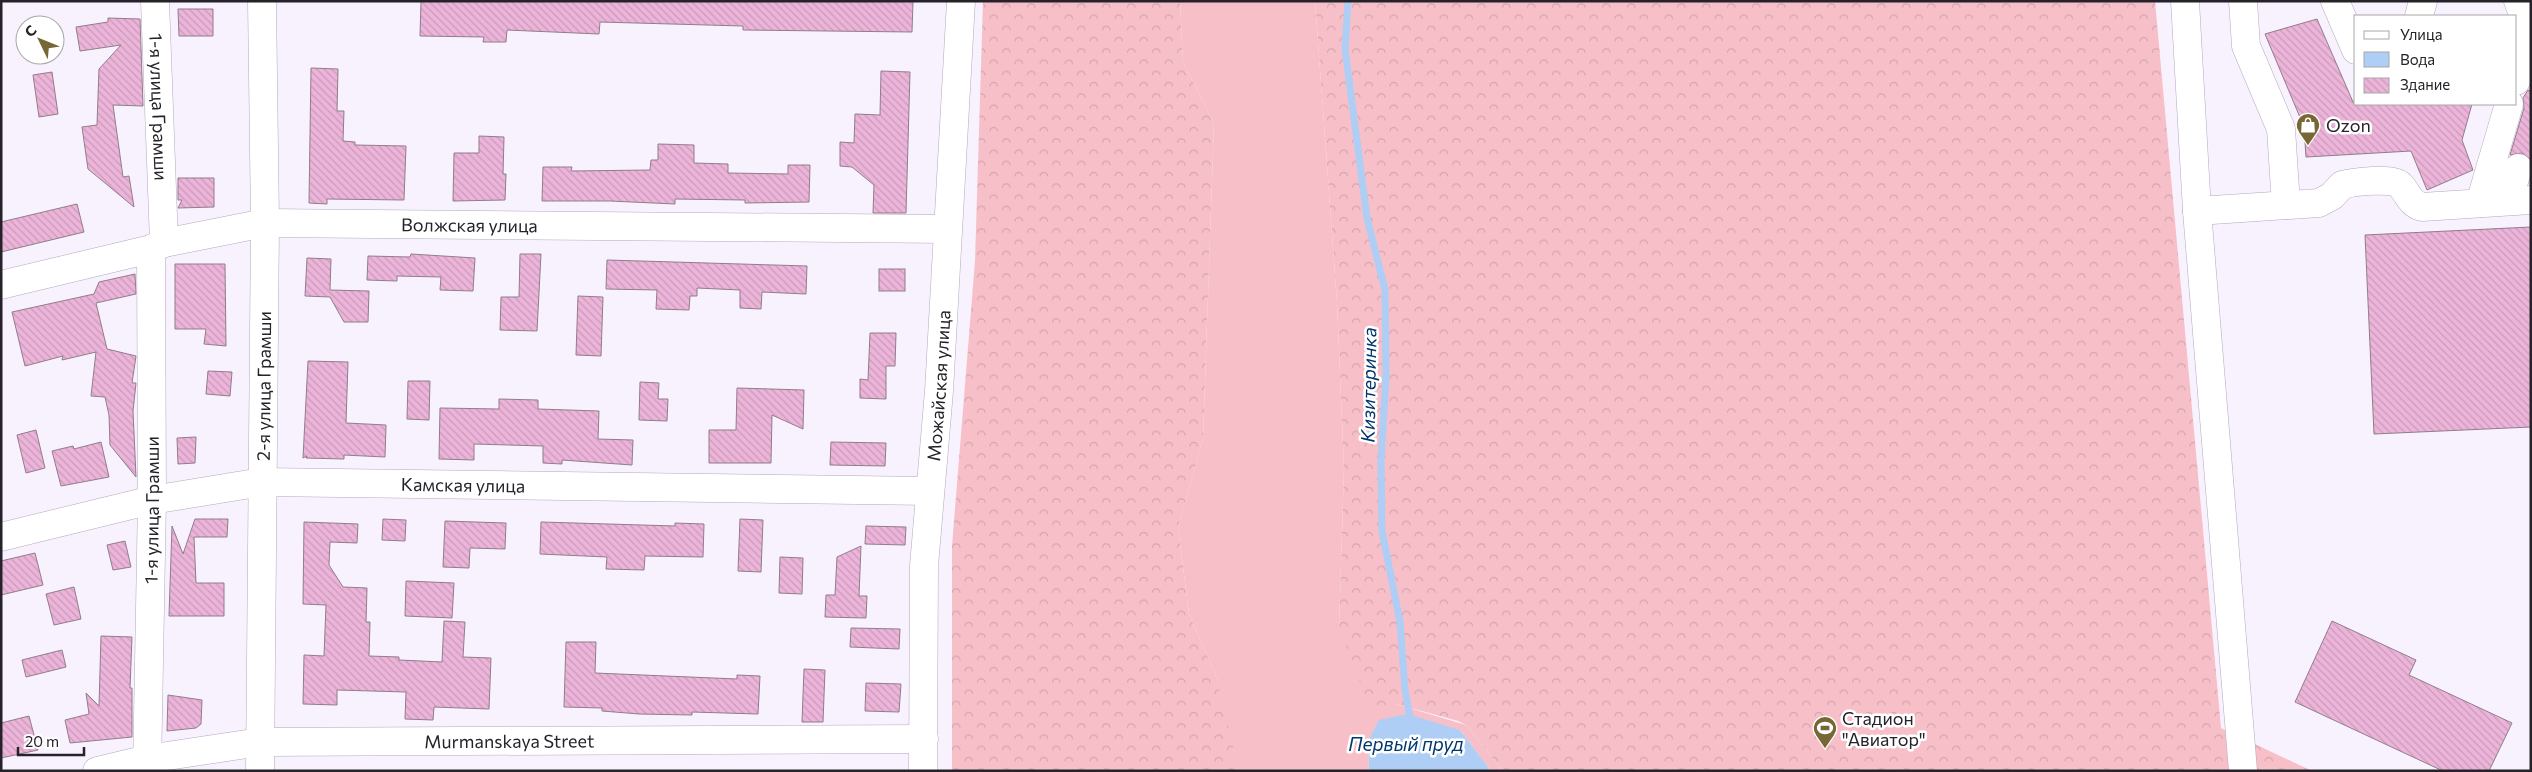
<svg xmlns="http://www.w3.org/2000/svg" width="2532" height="772" viewBox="0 0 2532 772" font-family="Commissioner,sans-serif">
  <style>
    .grass { fill: #f7c0c9 }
    .forest { fill: url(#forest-crowns) }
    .water { fill: #aecef5 }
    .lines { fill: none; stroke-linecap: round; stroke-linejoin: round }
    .stream { stroke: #aecef5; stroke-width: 7 }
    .building { fill: url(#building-back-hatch); stroke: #917d8a }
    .minor-casing { stroke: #b4a9bd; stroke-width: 29 }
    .minor { stroke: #fff; stroke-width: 28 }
    .labels { text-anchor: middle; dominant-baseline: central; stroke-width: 5; stroke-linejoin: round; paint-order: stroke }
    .street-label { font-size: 18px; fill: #262229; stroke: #fff }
    .poi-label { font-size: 18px; fill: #262229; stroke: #fff; text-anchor: start }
    .water-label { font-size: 19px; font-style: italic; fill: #00376f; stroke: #fff }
  </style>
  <defs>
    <pattern id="forest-crowns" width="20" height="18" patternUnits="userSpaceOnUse" patternTransform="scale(1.25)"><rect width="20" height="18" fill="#f7c0c9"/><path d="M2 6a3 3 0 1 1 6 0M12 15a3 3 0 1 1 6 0" fill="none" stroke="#d4a5ad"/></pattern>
    <pattern id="building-back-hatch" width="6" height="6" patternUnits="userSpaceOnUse" patternTransform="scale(1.25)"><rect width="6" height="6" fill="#ecb4d9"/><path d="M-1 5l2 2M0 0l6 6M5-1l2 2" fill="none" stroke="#ca9aba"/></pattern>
  </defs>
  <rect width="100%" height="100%" fill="#f8f1fe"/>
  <path class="grass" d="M1180,1H1315L1337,302L1344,468L1339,628L1396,704L1466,725L1503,771H1491L1460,730L1368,741L1369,771H1239L1235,762L1215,673L1189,614L1178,527L1203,439L1214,123L1183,62Z"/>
  <g class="forest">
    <path d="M983,1H1180L1183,62L1214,123L1203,439L1178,527L1189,614L1215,673L1239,771H952V546L975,261Z"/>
    <path d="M1315,1H2155L2221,728L2312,771H1503L1466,725L1458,721L1396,704L1371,710L1339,628L1344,468L1337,302Z"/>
  </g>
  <path class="water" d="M1407,714L1460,730L1491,771H1369L1368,741L1379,720Z"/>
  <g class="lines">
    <path class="stream" d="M1348,1L1345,49L1367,218L1385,290L1386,376L1381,460L1382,531L1400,622L1405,690L1411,724"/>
  </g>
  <g class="building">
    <path d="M421,1H913L912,32L743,30V26L600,22L599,34L507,30L506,42H483L484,37L420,36Z"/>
    <path d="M178,9H213V36H179Z"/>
    <path d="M108,18L140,19L143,106L113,105L123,177L129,176L134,207L88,169L82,127L97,125L99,69L121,45L80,51L76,27L108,22Z"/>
    <path d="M2317,19L2353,102L2472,104L2462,140L2473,170L2427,190L2411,151L2306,157L2304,127L2265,34Z"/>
    <path d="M311,68L338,69L337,111H344L343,141L355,142V145L406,146L404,200L327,199V204L309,203Z"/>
    <path d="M881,71L910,72L906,213H873L874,185L852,167L840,166V142L854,143L855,114L880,115Z"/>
    <path d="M52,72L58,114L39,117L33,75Z"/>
    <path d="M2528,90L2531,91V160L2522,153L2510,155L2524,108L2523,98Z"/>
    <path d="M479,136L504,137L503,174H506L505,200L453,201L454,153H479Z"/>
    <path d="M658,144L694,145V163L728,164V173L788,174V165H810L809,202L745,203V200L675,199V204L610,201H542L543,167H572L571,171L650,170L651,160H658Z"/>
    <path d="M178,178H214V207L178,208L182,200H178Z"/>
    <path d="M77,204L84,232L1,252V222Z"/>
    <path d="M2531,227V427L2374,434L2365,235Z"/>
    <path d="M411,254L475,258L473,291L440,290L441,277L397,276V281L367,280L368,256L410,257Z"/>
    <path d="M520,254H541L537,331L500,330L501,297H519Z"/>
    <path d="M307,258L331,259L330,290L369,291L368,322H344L330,297L305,296Z"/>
    <path d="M607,260L807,266L806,294L762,292L761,309L740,308V290L697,288V296H690L689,310L656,309L657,290L606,289Z"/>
    <path d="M175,264H225L226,346L204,344L206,329H175Z"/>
    <rect x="879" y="269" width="26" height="22"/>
    <path d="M135,274L136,294L96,303L107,349L136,356L132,383H136L133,411L136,477L110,445L109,415L105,397L91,396L96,352L62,360L63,356L25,366L12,312L94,294L99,282Z"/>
    <path d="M578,296L603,297L601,356L576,355Z"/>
    <path d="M870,333H896L895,366H886V399L860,398V379L868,380Z"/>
    <path d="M308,361L348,362L346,423L386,425L385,457L344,455V459L306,458L307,456L303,458Z"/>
    <path d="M208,371L232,372L230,396L206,394Z"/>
    <path d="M408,381H430L429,420L407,419Z"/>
    <path d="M640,382L659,383L658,399H668L667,421L639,420Z"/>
    <path d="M737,388L804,390L803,429L772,415L771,463H709V430H736Z"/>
    <path d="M499,399L538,400V409L599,411L598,439L633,440L632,465L562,460V464L543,463V446L474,444V460L439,459L440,408L499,409Z"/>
    <path d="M36,430L45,468L26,473L17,435Z"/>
    <path d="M196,437L195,463L178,464L177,438Z"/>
    <path d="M101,442L109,477L61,486L52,451L73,446L74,449Z"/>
    <path d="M831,442L886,443L885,466L830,465Z"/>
    <path d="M195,519H228L227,537H194L196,583H224V616H169L172,526L183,554Z"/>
    <path d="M383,519L406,520L405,541L382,540Z"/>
    <path d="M740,519L763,520L761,572L738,571Z"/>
    <path d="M445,521L506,523L505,549L470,548L469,568L443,567Z"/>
    <path d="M304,522L358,524L357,543L330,542L329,565L343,587L367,588L366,622H370L369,656L399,657V660L442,662L444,621L465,622L463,657L491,658L489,709L434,707L433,720L405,719L406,692L337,690V705L303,704L304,655L324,656L326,605L303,604Z"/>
    <path d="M541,522L675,526V523L704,524L703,557L645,556L644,570L606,569L607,557L540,554Z"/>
    <path d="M866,526L906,527L905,545L865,544Z"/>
    <path d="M125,541L131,567L113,570L107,545Z"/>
    <path d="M861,546L859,596H867L866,618L825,617L826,595H835L837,557Z"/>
    <path d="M35,553L43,585L1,595V561Z"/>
    <path d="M780,557L803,558L802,594L779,593Z"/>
    <path d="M406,581L454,583L452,618L405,616Z"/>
    <path d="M74,587L81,619L54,625L46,594Z"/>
    <path d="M2332,621L2416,660L2409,675L2512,723L2489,771H2443L2295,702Z"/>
    <path d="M851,628L900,629L899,649L850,647Z"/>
    <path d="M101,636L132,637L130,688H132V737L70,743L65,720L89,714L86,693L99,706Z"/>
    <path d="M566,642H596L595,673L737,679V675L760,676L758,714L692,712V715L639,714L602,711V708L564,707Z"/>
    <path d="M62,650L66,667L26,677L22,660Z"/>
    <path d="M804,669L825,670L823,722H802Z"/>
    <path d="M866,683L901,684L899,712L865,711Z"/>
    <path d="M168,695L202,700L201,724L196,728L167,731Z"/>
    <path d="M29,716L38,750L1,758V723Z"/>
  </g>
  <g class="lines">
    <g class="minor-casing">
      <g id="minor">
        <path id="s1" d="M155,1L164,243"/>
        <path d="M2185,1L2197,211L2243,771"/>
        <path d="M2243,1L2246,46L2281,129L2286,205"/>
        <path d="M2335,1L2356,50"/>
        <path d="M2518,1L2531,34"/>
        <path d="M2419,16L2423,1"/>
        <path d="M2516,81L2530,32"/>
        <path d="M2508,201L2518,168"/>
        <path d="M2480,203L2509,104"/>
        <path d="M2197,211L2319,203L2332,196L2342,185C2353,182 2393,177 2400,185C2408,193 2410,204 2422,207L2531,200"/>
        <path id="s2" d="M1,285L151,249L164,243L265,223L947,229"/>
        <path id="s3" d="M1,537L152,500L262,482L930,491"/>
        <path id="s4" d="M97,771L147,759L260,742L924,739"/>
        <path id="s5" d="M147,771L152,500L151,249"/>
        <path id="s6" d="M260,771L265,223L262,1"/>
        <path id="s7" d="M923,771L924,566L939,391L961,1"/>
      </g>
    </g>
    <use href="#minor" class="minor"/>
  </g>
  <defs>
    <g id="shop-pin" transform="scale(1.25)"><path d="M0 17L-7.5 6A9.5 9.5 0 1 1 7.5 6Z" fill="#776735" stroke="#fff"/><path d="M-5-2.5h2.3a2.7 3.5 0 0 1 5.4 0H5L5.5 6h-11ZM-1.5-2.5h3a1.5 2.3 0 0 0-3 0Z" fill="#fff"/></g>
    <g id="stadium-pin" transform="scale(1.25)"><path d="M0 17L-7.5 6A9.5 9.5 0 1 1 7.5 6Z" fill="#776735" stroke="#fff"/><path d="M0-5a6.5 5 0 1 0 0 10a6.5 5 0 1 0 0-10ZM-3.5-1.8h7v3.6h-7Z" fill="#fff"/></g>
  </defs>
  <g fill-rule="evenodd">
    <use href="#shop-pin" x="2308" y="125"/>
    <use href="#stadium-pin" x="1825" y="728"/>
  </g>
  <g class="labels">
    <g class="street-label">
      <text stroke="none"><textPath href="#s1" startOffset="106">1-я улица Грамши</textPath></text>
      <text stroke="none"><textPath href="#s2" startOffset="476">Волжская улица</textPath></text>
      <text stroke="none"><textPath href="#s6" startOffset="385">2-я улица Грамши</textPath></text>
      <text stroke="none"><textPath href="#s7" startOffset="386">Можайская улица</textPath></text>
      <text stroke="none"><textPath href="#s3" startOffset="468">Камская улица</textPath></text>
      <text stroke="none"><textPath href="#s5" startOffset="261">1-я улица Грамши</textPath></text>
      <text stroke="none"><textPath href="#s4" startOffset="415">Murmanskaya Street</textPath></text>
    </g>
    <g class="poi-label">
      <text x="2326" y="125">Ozon</text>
      <text x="1842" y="718">Стадион<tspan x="1842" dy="21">"Авиатор"</tspan></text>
    </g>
    <g class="water-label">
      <text transform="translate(1368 385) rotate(-89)">Кизитеринка</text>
      <text x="1406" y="743">Первый пруд</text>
    </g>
  </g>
  <rect width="2532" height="772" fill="none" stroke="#262229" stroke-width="5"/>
  <rect x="2354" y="15" width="162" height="90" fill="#ffffff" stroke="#a8a7a9"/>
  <rect x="2364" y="31" width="25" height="8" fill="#ffffff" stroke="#a8a7a9"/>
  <text x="2400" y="40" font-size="15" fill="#262229">Улица</text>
  <rect x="2364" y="52" width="25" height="15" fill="#aecef5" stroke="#a8a7a9"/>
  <text x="2400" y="65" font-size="15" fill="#262229">Вода</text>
  <rect x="2364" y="78" width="25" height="15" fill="url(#building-back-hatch)" stroke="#a8a7a9"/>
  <text x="2400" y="90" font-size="15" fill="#262229">Здание</text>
  <g transform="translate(40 40) rotate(313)"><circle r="24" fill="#ffffff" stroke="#a8a7a9"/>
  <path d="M0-4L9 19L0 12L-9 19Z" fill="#776735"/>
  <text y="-8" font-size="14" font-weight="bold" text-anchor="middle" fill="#262229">С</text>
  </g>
  <path d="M18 747v8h66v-8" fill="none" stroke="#262229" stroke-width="2.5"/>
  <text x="25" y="747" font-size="15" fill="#262229" stroke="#ffffff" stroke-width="4" paint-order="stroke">20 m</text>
</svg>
